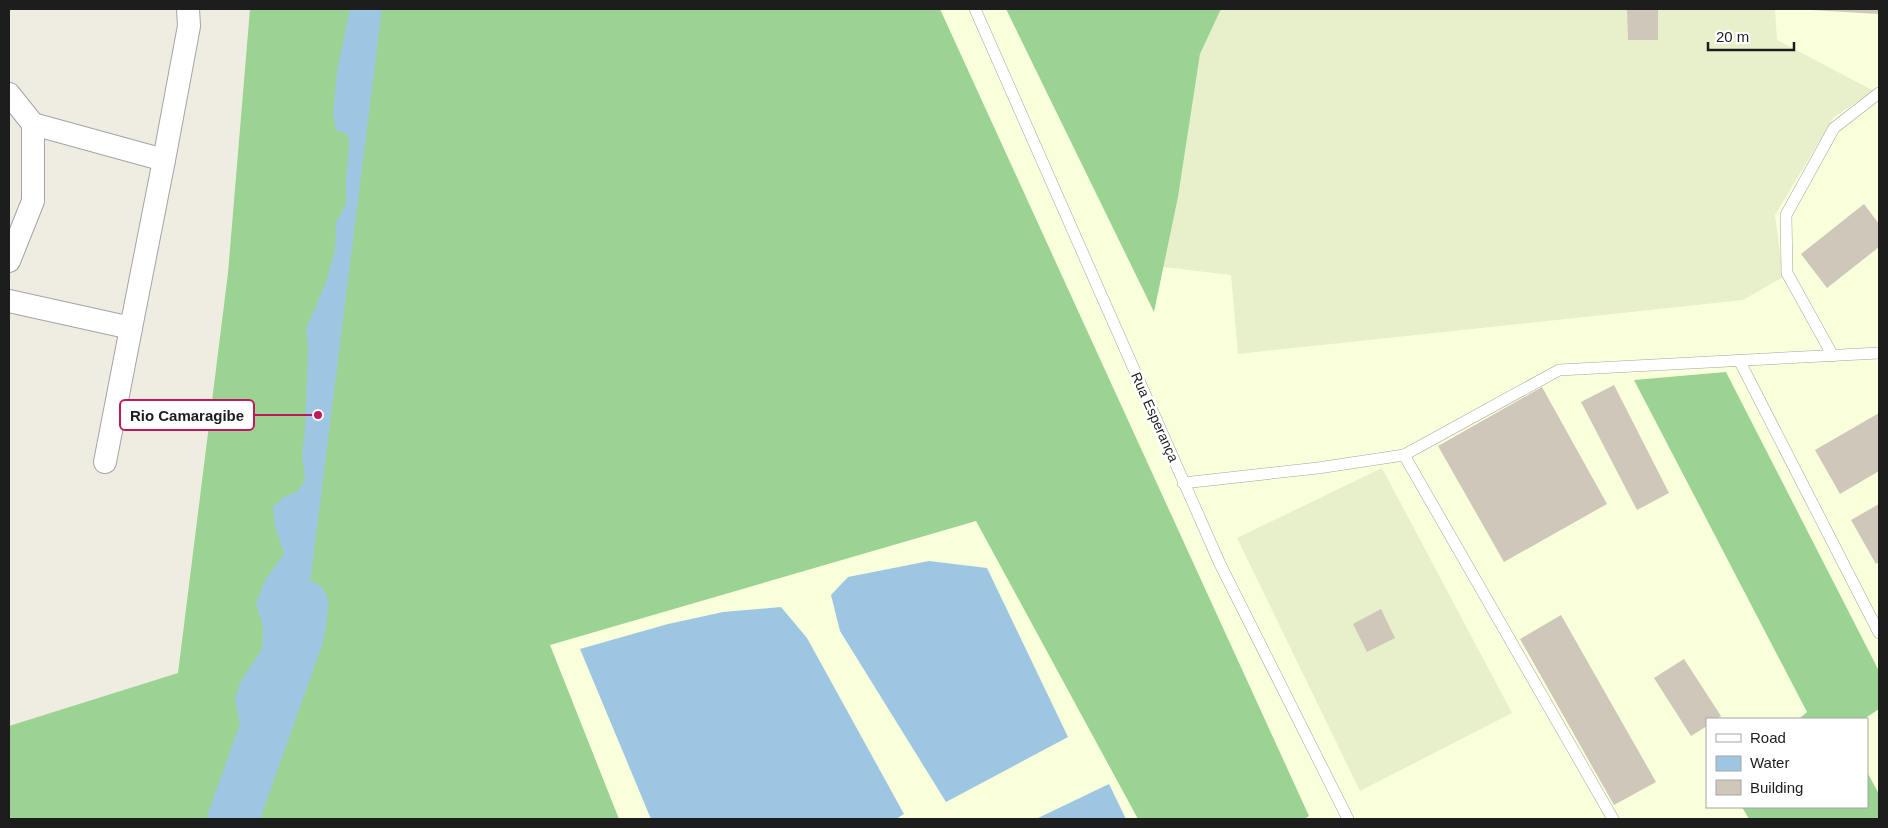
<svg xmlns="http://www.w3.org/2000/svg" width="1888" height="828" viewBox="0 0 1888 828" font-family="Helvetica,sans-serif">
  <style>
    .education { fill: #f9ffda; fill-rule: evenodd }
    .farmland { fill: #e7f0ca }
    .forest { fill: #9ad392 }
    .water { fill: #9dc6e2 }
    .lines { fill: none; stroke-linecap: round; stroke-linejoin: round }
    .river { stroke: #9dc6e2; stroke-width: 51 }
    .building { fill: #cfc7ba }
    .service-casing { stroke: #a4a4a4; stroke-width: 12 }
    .minor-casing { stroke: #a4a4a4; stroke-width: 24 }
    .service { stroke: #fff; stroke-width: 11 }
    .minor { stroke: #fff; stroke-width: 22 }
    .labels { text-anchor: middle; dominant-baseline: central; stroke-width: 5; stroke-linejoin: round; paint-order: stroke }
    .street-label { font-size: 14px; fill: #1d1d1d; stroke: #fff }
    .leader { fill: none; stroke: #c2185b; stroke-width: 2 }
    .callout-dot { fill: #c2185b; stroke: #fff; stroke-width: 2 }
    .callout { fill: #fff; stroke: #c2185b; stroke-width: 2 }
    .callout-label { font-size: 15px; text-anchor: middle; font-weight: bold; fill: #1d1d1d }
  </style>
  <rect width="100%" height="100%" fill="#efede1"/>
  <path class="education" d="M388,9H1879V819H248ZM1707,719H1867V807H1707Z"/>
  <g class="farmland">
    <path d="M1221,9H1775L1777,40L1874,91L1834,117L1775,215L1783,277L1743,300L1238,354L1231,275L1163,267L1178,197L1200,54Z"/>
    <path d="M1382,468L1512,713L1360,791L1237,538Z"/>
  </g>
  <g class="forest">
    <path d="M250,9H940L1309,816L1304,819H1138L976,521L550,645L619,819H9V726L178,673L228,273Z"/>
    <path d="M1006,9H1221L1200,54L1178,197L1154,312Z"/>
    <path d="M1726,372L1879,671V709L1864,719H1799L1807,712L1634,380Z"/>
    <path d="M1867,772L1879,794V819H1749L1742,807H1867Z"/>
  </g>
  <g class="water">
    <path d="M350,9H382L302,647L295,667L257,688L251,703L249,717L261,770L258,785L242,819H215L241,777L242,762L241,730L235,700L240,683L262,649L263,627L256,603L265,580L284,554L275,526L273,507L284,497L298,491L305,480L302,454L305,430L308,346L306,329L326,282L335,250L336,223L346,204V178L349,144L348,135L336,130L333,115L337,71Z"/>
    <path d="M929,561L987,568L1068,737L946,802L840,631L831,595L848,577Z"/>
    <path d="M781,607L807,638L904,814L896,819H651L580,649L668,624L723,612Z"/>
    <path d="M1109,784L1126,819H1036Z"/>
  </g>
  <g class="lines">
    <path class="river" d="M233,819L299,634L303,605"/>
  </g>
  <g class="building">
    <path d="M1627,9H1658V40H1628Z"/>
    <path d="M1811,9H1879V14L1811,10Z"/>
    <path d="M1864,204L1879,224V247L1827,288L1801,254Z"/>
    <path d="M1614,385L1669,493L1637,510L1581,402Z"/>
    <path d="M1542,387L1607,504L1504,562L1438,446Z"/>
    <path d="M1879,413V471L1840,494L1815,450Z"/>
    <path d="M1879,504V562L1876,564L1851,520Z"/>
    <path d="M1381,609L1395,638L1367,652L1353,624Z"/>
    <path d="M1561,615L1656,782L1614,805L1520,639Z"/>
    <path d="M1684,659L1721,716L1716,719H1707V726L1691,736L1654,678Z"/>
  </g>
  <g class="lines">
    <g class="service-casing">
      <g id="service">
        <path d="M975,9L1220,564L1348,819"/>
        <path d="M1833,356L1787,273L1786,215L1834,128L1879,93"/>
        <path d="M1739,360L1879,633"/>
        <path d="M1404,455L1559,370L1879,353"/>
        <path d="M1183,483L1318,468L1404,455L1613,819"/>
      </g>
    </g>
    <g class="minor-casing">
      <g id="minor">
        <path d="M9,94L33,124V201L9,261"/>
        <path d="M33,124L164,160L189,26L188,9"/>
        <path d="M9,301L131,328L164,160"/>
        <path d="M105,462L131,328"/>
      </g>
    </g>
    <use href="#service" class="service"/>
    <use href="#minor" class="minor"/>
  </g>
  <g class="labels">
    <g class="street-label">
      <text transform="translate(1155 417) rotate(66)">Rua Esperança</text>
    </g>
  </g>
  <path class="leader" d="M318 415L254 415"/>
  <circle class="callout-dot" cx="318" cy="415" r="5"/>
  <rect class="callout" x="120" y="400" width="134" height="30" rx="5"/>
  <g class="callout-label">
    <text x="187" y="421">Rio Camaragibe</text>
  </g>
  <rect width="1888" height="828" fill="none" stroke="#1d1d1d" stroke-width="20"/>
  <rect x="1706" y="718" width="162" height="90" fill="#ffffff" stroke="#a5a5a5"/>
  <rect x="1716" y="734" width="25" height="8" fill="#ffffff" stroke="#a5a5a5"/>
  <text x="1750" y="743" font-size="15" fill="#1d1d1d">Road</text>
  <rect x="1716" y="756" width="25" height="15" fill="#9dc6e2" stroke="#a5a5a5"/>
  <text x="1750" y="768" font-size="15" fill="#1d1d1d">Water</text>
  <rect x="1716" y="780" width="25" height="15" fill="#cfc7ba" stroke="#a5a5a5"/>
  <text x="1750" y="793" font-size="15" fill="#1d1d1d">Building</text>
  <path d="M1708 42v8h86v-8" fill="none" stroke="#1d1d1d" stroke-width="2.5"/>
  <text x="1716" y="42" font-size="15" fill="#1d1d1d" stroke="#ffffff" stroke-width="4" paint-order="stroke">20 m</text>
</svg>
